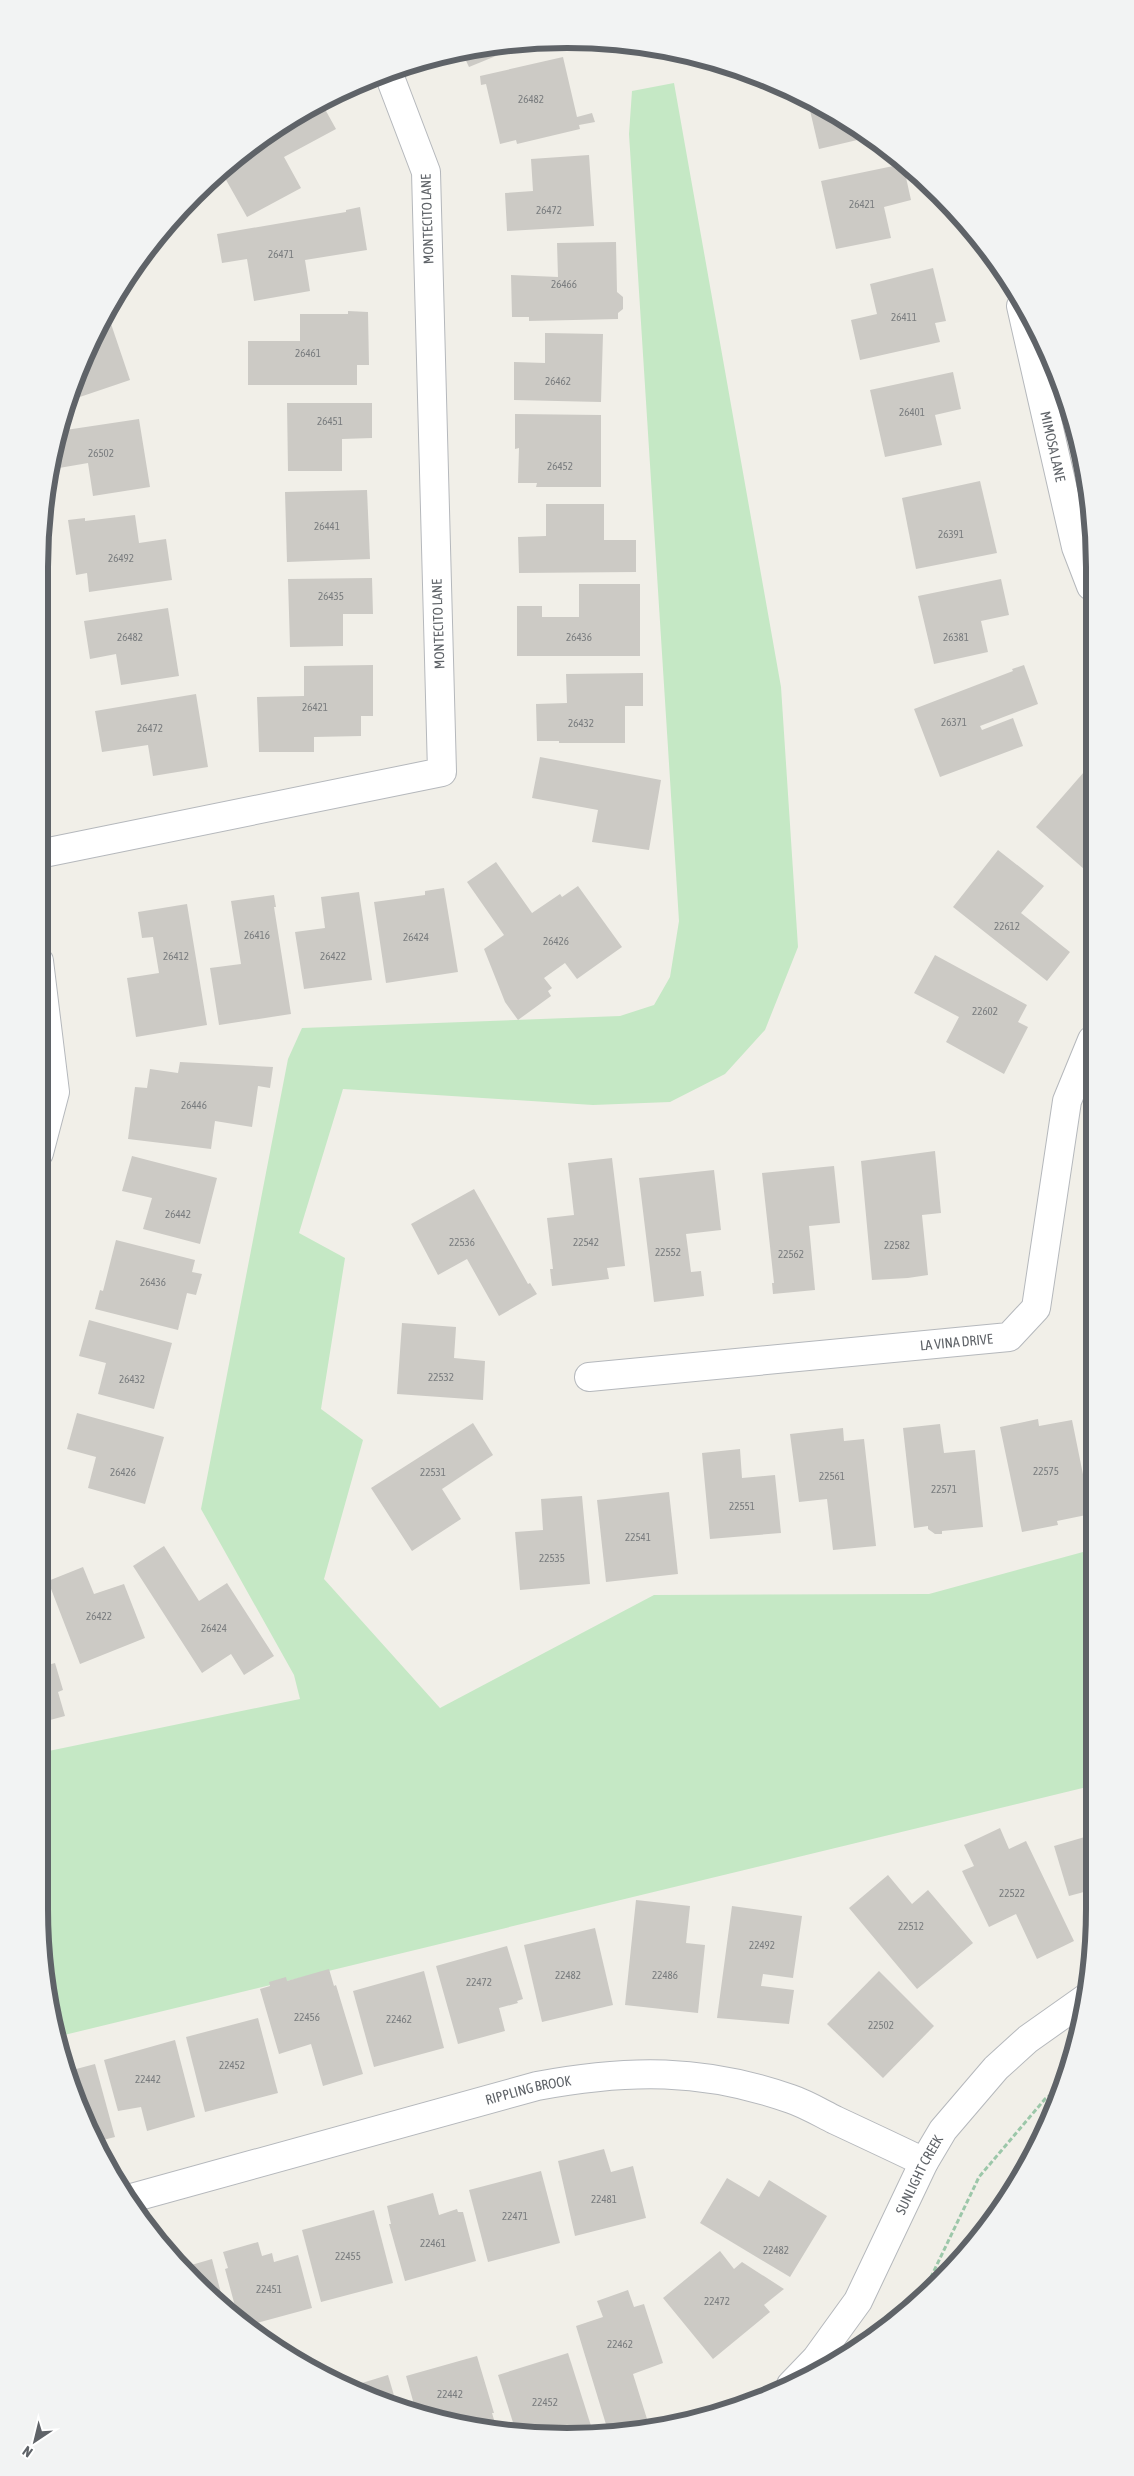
<svg xmlns="http://www.w3.org/2000/svg" width="1134" height="2476" viewBox="0 0 1134 2476" font-family="'Asap Condensed',sans-serif">
  <style>
    .green { fill: #c5e8c5 }
    .building { fill: #cccac5 }
    .lines { fill: none; stroke-linecap: round; stroke-linejoin: round }
    .street-casing { stroke: #b5b8bc; stroke-width: 30 }
    .path { stroke: #9cc7a9; stroke-width: 3; stroke-dasharray: 5 2.5; stroke-linecap: butt }
    .street { stroke: #fff; stroke-width: 28 }
    .labels { text-anchor: middle; dominant-baseline: central; stroke-width: 5; stroke-linejoin: round; paint-order: stroke }
    .number-label { font-size: 11px; fill: #7a7d7f }
    .street-label { font-size: 14px; fill: #5f6368; stroke: #fff }
    .rim { fill: none; stroke: #5f6368; stroke-width: 6 }
  </style>
  <rect width="100%" height="100%" fill="#f1efe8"/>
  <path class="green" d="M674,83L781,687L798,947L765,1030L725,1074L670,1102L593,1105L343,1089L299,1233L345,1258L321,1409L363,1440L324,1579L440,1708L654,1595L929,1594L1094,1549L1095,1785L56,2037C32,1949 39,1845 39,1753L300,1699L294,1675L201,1509L288,1059L302,1028L620,1016L654,1005L670,977L679,921L629,134L632,91Z"/>
  <g class="building">
    <path d="M528,43L469,67L461,50L464,49Z"/>
    <path d="M563,57L577,117L592,113L595,122L579,125L580,129L517,144L516,140L500,144L486,84L481,85L480,76Z"/>
    <path d="M321,102L336,129L284,157L301,188L247,217L221,171L273,128Z"/>
    <path d="M808,102L870,137L819,149Z"/>
    <path d="M589,155L594,226L507,231L505,193L533,191L531,159Z"/>
    <path d="M903,164L911,200L884,207L891,238L836,249L821,181Z"/>
    <path d="M360,207L367,250L305,260L310,291L254,301L247,259L222,263L217,234L346,212V210Z"/>
    <path d="M616,242L617,292L623,297V309L618,313V319L529,321V317H512L511,275L558,277L557,243Z"/>
    <path d="M933,268L946,321L935,323L940,342L860,360L851,320L877,314L870,284Z"/>
    <path d="M348,311L368,312L369,365H357V385H248V341H300V314H348Z"/>
    <path d="M107,312L130,380L68,401L79,365Z"/>
    <path d="M545,333L603,334L601,402L514,400V362L545,363Z"/>
    <path d="M953,372L961,409L935,415L942,445L885,457L870,390Z"/>
    <path d="M287,403H372V438L342,439V471H288Z"/>
    <path d="M515,414L601,415V487H536L537,483H518L519,448L515,449Z"/>
    <path d="M139,419L150,487L93,496L88,463L59,468L55,443L59,431Z"/>
    <path d="M980,481L997,553L916,569L902,498Z"/>
    <path d="M367,490L370,559L287,562L285,492Z"/>
    <path d="M546,504H604V540H636V572L519,573L518,537L546,536Z"/>
    <path d="M135,515L139,543L166,539L172,580L89,592L87,573L76,575L68,520L85,518V521Z"/>
    <path d="M372,578L373,614H343V646L290,647L288,579Z"/>
    <path d="M1001,579L1009,615L981,621L988,652L934,664L918,596Z"/>
    <path d="M579,584H640V656H517V606H542V617H579Z"/>
    <path d="M168,608L179,676L121,685L116,654L90,659L84,621Z"/>
    <path d="M373,665V716H361V736L314,737V752H259L257,697L304,696V666Z"/>
    <path d="M1024,665L1038,704L980,726L982,730L1013,718L1023,746L940,777L914,709L1013,671L1012,669Z"/>
    <path d="M643,673V706H625V743H559V741H537L536,704L567,703L566,674Z"/>
    <path d="M196,694L208,767L153,776L148,745L102,752L95,711Z"/>
    <path d="M540,757L661,780L649,850L592,842L598,810L532,798Z"/>
    <path d="M1084,772L1092,779V876L1036,827Z"/>
    <path d="M998,850L1044,886L1021,913L1070,952L1047,981L953,907Z"/>
    <path d="M496,862L532,913L560,894L562,897L578,886L622,947L577,979L565,963L544,978L552,988L548,991L551,996L518,1020L505,1002L484,949L504,935L467,882Z"/>
    <path d="M444,888L458,972L386,983L374,902L425,895V891Z"/>
    <path d="M359,892L372,980L304,989L295,932L325,928L321,897Z"/>
    <path d="M274,895L276,907H274L291,1014L219,1025L210,968L241,964L231,901Z"/>
    <path d="M187,904L207,1025L136,1037L127,978L159,973L153,937L142,938L138,912Z"/>
    <path d="M935,955L1027,1005L1018,1022L1028,1027L1004,1074L946,1042L959,1017L914,993Z"/>
    <path d="M180,1062L273,1067L270,1088L258,1086L252,1127L215,1121L211,1149L128,1139L135,1087L147,1088L150,1069L178,1073Z"/>
    <path d="M935,1151L941,1213L922,1215L928,1275L908,1278L872,1280L861,1161Z"/>
    <path d="M132,1156L217,1178L200,1244L143,1229L152,1198L122,1191Z"/>
    <path d="M612,1158L625,1266L607,1268L609,1279L552,1286L550,1269H553L547,1218L574,1215L568,1163Z"/>
    <path d="M834,1166L840,1223L809,1226L815,1290L773,1294L772,1283H774L762,1173Z"/>
    <path d="M714,1170L721,1230L686,1234L691,1272L701,1271L704,1296L654,1302L639,1178Z"/>
    <path d="M474,1189L528,1284L530,1283L537,1294L499,1316L467,1259L438,1275L411,1224Z"/>
    <path d="M116,1240L195,1260L192,1272L202,1274L196,1295L187,1293L178,1330L95,1309L100,1290L103,1291Z"/>
    <path d="M89,1320L172,1343L154,1409L98,1394L106,1363L79,1356Z"/>
    <path d="M402,1323L456,1327L454,1358L485,1361L483,1400L397,1394Z"/>
    <path d="M1094,1391V1407L1086,1401Z"/>
    <path d="M77,1413L164,1437L145,1504L88,1488L96,1457L67,1449Z"/>
    <path d="M1038,1419L1039,1426L1072,1420L1091,1514L1057,1521L1058,1525L1022,1532L1000,1427Z"/>
    <path d="M473,1423L493,1455L442,1489L461,1519L412,1551L371,1488Z"/>
    <path d="M940,1424L944,1453L975,1450L983,1527L942,1531V1534H935L928,1529V1526L914,1528L903,1428Z"/>
    <path d="M843,1428L844,1441L864,1439L876,1546L833,1550L827,1499L799,1502L790,1434Z"/>
    <path d="M740,1449L742,1478L775,1475L781,1533L710,1539L702,1453Z"/>
    <path d="M669,1492L678,1574L606,1582L597,1500Z"/>
    <path d="M582,1496L590,1584L520,1590L515,1532L543,1530L541,1499Z"/>
    <path d="M164,1546L199,1601L227,1583L274,1656L244,1675L231,1654L202,1673L133,1566Z"/>
    <path d="M83,1567L94,1594L124,1584L145,1638L80,1664L48,1581Z"/>
    <path d="M39,1636L48,1665L55,1663L63,1690L58,1692L65,1716L39,1723Z"/>
    <path d="M1000,1828L1009,1849L1026,1841L1074,1941L1037,1959L1016,1914L989,1927L962,1871L974,1866L964,1845Z"/>
    <path d="M1095,1834V1889L1069,1896L1054,1846Z"/>
    <path d="M888,1875L912,1904L928,1890L973,1943L917,1989L849,1908Z"/>
    <path d="M636,1900L690,1906L686,1943L705,1945L698,2013L625,2005Z"/>
    <path d="M732,1906L802,1916L793,1978L763,1974L761,1986L794,1990L789,2024L717,2018Z"/>
    <path d="M595,1928L613,2005L542,2022L524,1945Z"/>
    <path d="M507,1946L523,1999L517,2001L518,2003L499,2008L505,2031L458,2044L436,1966Z"/>
    <path d="M329,1969L334,1986L336,1985L363,2074L323,2086L311,2044L279,2054L260,1989L270,1986L269,1982L286,1977L287,1981Z"/>
    <path d="M424,1971L444,2048L374,2067L353,1991Z"/>
    <path d="M879,1971L934,2026L883,2078L827,2024Z"/>
    <path d="M258,2018L278,2093L205,2112L186,2037Z"/>
    <path d="M175,2040L195,2117L147,2131L141,2107L118,2111L104,2060Z"/>
    <path d="M95,2064L115,2137L95,2142L65,2072Z"/>
    <path d="M604,2149L611,2172L633,2166L646,2218L575,2236L558,2161Z"/>
    <path d="M541,2171L560,2243L488,2262L469,2190Z"/>
    <path d="M727,2178L759,2197L769,2180L827,2216L790,2277L700,2223Z"/>
    <path d="M433,2193L439,2215L457,2209L458,2212H463L476,2261L405,2281L389,2224H391L387,2206Z"/>
    <path d="M374,2210L393,2283L321,2302L302,2230Z"/>
    <path d="M258,2242L262,2256L272,2253L274,2262L298,2255L312,2308L246,2326L239,2321L225,2269L228,2268L223,2252Z"/>
    <path d="M720,2251L734,2269L742,2262L784,2289L764,2305L770,2312L713,2359L663,2298Z"/>
    <path d="M212,2259L226,2312L181,2268Z"/>
    <path d="M628,2290L634,2307L644,2304L663,2363L633,2374L647,2419L608,2431L576,2326L603,2317L597,2301Z"/>
    <path d="M568,2353L592,2429L567,2437L516,2432L498,2375Z"/>
    <path d="M477,2356L494,2413H492L497,2430L459,2426L458,2423L455,2424L453,2418L442,2421L417,2415L406,2376Z"/>
    <path d="M388,2375L398,2409L349,2387Z"/>
  </g>
  <g class="lines">
    <g class="street-casing">
      <g id="street">
        <path id="s1" d="M1021,306L1076,547L1091,586"/>
        <path d="M39,854L442,772L426,172L388,72"/>
        <path d="M39,1153L55,1092L39,961"/>
        <path id="s2" d="M589,1377L1009,1337L1036,1308L1067,1101L1092,1040"/>
        <path id="s3" d="M128,2199L537,2086C628,2069 703,2068 791,2099C806,2104 821,2113 835,2120C865,2134 895,2148 924,2162"/>
        <path id="s4" d="M791,2385L816,2359L858,2301L924,2162L943,2130L996,2068L1028,2039L1086,1998"/>
      </g>
    </g>
    <path class="path" d="M921,2298L979,2177L1045,2099L1063,2086"/>
    <use href="#street" class="street"/>
  </g>
  <g class="labels">
    <g class="number-label">
      <text x="531" y="99">26482</text>
      <text x="862" y="204">26421</text>
      <text x="549" y="210">26472</text>
      <text x="281" y="254">26471</text>
      <text x="564" y="284">26466</text>
      <text x="904" y="317">26411</text>
      <text x="308" y="353">26461</text>
      <text x="558" y="381">26462</text>
      <text x="912" y="412">26401</text>
      <text x="330" y="421">26451</text>
      <text x="101" y="453">26502</text>
      <text x="560" y="466">26452</text>
      <text x="327" y="526">26441</text>
      <text x="951" y="534">26391</text>
      <text x="121" y="558">26492</text>
      <text x="331" y="596">26435</text>
      <text x="130" y="637">26482</text>
      <text x="579" y="637">26436</text>
      <text x="956" y="637">26381</text>
      <text x="315" y="707">26421</text>
      <text x="954" y="722">26371</text>
      <text x="581" y="723">26432</text>
      <text x="150" y="728">26472</text>
      <text x="1007" y="926">22612</text>
      <text x="257" y="935">26416</text>
      <text x="416" y="937">26424</text>
      <text x="556" y="941">26426</text>
      <text x="176" y="956">26412</text>
      <text x="333" y="956">26422</text>
      <text x="985" y="1011">22602</text>
      <text x="194" y="1105">26446</text>
      <text x="178" y="1214">26442</text>
      <text x="462" y="1242">22536</text>
      <text x="586" y="1242">22542</text>
      <text x="897" y="1245">22582</text>
      <text x="668" y="1252">22552</text>
      <text x="791" y="1254">22562</text>
      <text x="153" y="1282">26436</text>
      <text x="441" y="1377">22532</text>
      <text x="132" y="1379">26432</text>
      <text x="1046" y="1471">22575</text>
      <text x="123" y="1472">26426</text>
      <text x="433" y="1472">22531</text>
      <text x="832" y="1476">22561</text>
      <text x="944" y="1489">22571</text>
      <text x="742" y="1506">22551</text>
      <text x="638" y="1537">22541</text>
      <text x="552" y="1558">22535</text>
      <text x="99" y="1616">26422</text>
      <text x="214" y="1628">26424</text>
      <text x="1012" y="1893">22522</text>
      <text x="911" y="1926">22512</text>
      <text x="762" y="1945">22492</text>
      <text x="568" y="1975">22482</text>
      <text x="665" y="1975">22486</text>
      <text x="479" y="1982">22472</text>
      <text x="307" y="2017">22456</text>
      <text x="399" y="2019">22462</text>
      <text x="881" y="2025">22502</text>
      <text x="232" y="2065">22452</text>
      <text x="148" y="2079">22442</text>
      <text x="604" y="2199">22481</text>
      <text x="515" y="2216">22471</text>
      <text x="433" y="2243">22461</text>
      <text x="776" y="2250">22482</text>
      <text x="348" y="2256">22455</text>
      <text x="269" y="2289">22451</text>
      <text x="717" y="2301">22472</text>
      <text x="620" y="2344">22462</text>
      <text x="450" y="2394">22442</text>
      <text x="545" y="2402">22452</text>
    </g>
    <g class="street-label">
      <text transform="translate(427 219) rotate(-92)">MONTECITO LANE</text>
      <text stroke="none"><textPath href="#s1" startOffset="144">MIMOSA LANE</textPath></text>
      <text transform="translate(438 624) rotate(-92)">MONTECITO LANE</text>
      <text stroke="none"><textPath href="#s2" startOffset="369">LA VINA DRIVE</textPath></text>
      <text stroke="none"><textPath href="#s3" startOffset="415">RIPPLING BROOK</textPath></text>
      <text stroke="none"><textPath href="#s4" startOffset="248">SUNLIGHT CREEK</textPath></text>
    </g>
  </g>
  <path d="M0 0H1134V2476H0ZM567 48H567A519 519 0 0 1 1086 567V1909A519 519 0 0 1 567 2428H567A519 519 0 0 1 48 1909V567A519 519 0 0 1 567 48Z" fill="#f2f3f3" fill-rule="evenodd"/>
  <path class="rim" d="M567 48H567A519 519 0 0 1 1086 567V1909A519 519 0 0 1 567 2428H567A519 519 0 0 1 48 1909V567A519 519 0 0 1 567 48Z"/>
  <g transform="translate(35 2441) rotate(215)" stroke="#ffffff" stroke-width="4" paint-order="stroke">
  <path d="M0-4L9 19L0 12L-9 19Z" fill="#5f6368"/>
  <text y="-8" font-size="14" font-weight="bold" text-anchor="middle" fill="#5f6368">N</text>
  </g>
</svg>
